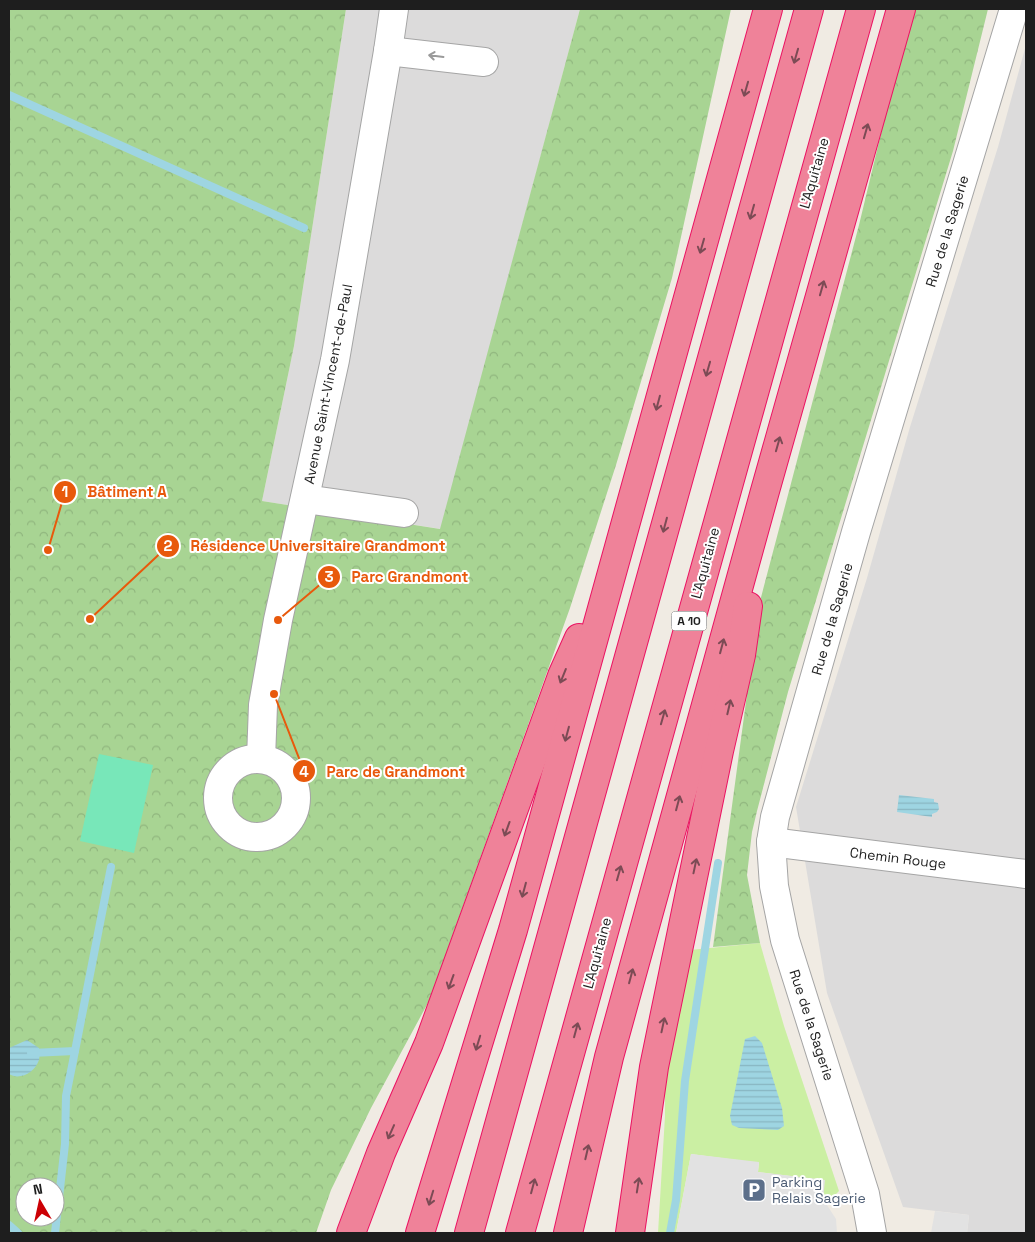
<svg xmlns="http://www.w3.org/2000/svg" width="1035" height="1242" viewBox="0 0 1035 1242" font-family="'Space Grotesk',sans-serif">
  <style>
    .residential { fill: #dcdbdb }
    .grass { fill: #cbefa3 }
    .forest { fill: url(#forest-crowns); fill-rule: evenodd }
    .pitch { fill: #78e7b9 }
    .parking { fill: #e2e2e2 }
    .water { fill: url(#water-rules) }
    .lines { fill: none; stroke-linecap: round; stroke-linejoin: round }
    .stream { stroke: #9ed5e2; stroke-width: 8 }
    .minor-casing { stroke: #a5a5a5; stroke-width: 30 }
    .highway-casing { stroke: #eb1262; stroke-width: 30 }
    .minor { stroke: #fff; stroke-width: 28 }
    .highway { stroke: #ef8299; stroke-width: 28 }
    .oneway { stroke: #9a9a9a }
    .oneway2 { stroke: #7c4b55 }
    .labels { text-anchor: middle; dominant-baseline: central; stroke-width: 4; stroke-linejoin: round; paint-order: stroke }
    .shield { fill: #fff; stroke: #626262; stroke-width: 1 }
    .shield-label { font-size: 12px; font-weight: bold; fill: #1e1e1e }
    .street-label { font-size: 14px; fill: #1e1e1e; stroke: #fff }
    .service-label { font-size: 14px; fill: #4e5e75; stroke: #fff; text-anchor: start }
    .leader { fill: none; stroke: #e8590c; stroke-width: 2 }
    .callout-dot { fill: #e8590c; stroke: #fff; stroke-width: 2 }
    .mark-label { font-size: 15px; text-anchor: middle; font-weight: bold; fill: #fff }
    .callout-label { font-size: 15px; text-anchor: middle; font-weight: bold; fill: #e8590c; stroke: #fff; stroke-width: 4; stroke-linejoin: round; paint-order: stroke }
  </style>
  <defs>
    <pattern id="forest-crowns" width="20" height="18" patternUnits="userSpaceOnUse" patternTransform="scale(1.25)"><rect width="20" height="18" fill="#a8d493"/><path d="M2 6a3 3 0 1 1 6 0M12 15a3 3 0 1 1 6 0" fill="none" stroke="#90b67e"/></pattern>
    <pattern id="water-rules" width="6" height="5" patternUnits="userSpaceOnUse" patternTransform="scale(1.25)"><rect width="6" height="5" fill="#9ed5e2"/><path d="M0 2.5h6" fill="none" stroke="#88b6c1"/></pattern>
  </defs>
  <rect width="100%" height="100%" fill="#f0ebe3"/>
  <g class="residential">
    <path d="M346,9H580L441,529L262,501L294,346Z"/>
    <path d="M1026,45V1233H967L969,1215L903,1207L827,993L796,807L867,578L910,427L998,147Z"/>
  </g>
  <path class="grass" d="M760,943L784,1026L839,1191L833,1197L823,1199L824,1180L758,1172L759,1163L691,1154L676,1233H658L665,1116V1084L668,1057L690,950Z"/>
  <g class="forest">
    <path d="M9,9H346L294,346L262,501L440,529L580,9H731L672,278L616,465L570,608L429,1001L371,1108L331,1190L316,1233H9ZM25,1187H55V1217H25Z"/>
    <path d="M911,9H988L953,151L788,692L757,811L752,832L747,875L760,943L713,947L759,605L859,225Z"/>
  </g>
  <path class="pitch" d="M99,754L153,765L134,853L80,841Z"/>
  <g class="parking">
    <path d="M691,1154L759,1162L758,1172L825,1180L823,1199L836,1219L837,1233H676Z"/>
    <path d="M935,1211L969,1215L967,1233H931Z"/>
  </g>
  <g class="water">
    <path d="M899,795L934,799V802L938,803L939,809L937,812L932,814V817L897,812Z"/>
    <path d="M755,1036L762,1043L782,1108L784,1126L778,1130L739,1128L732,1125L730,1116L745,1039Z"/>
    <path d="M27,1040L39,1048C39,1051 40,1057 39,1060C35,1072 20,1081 9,1074V1048Z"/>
  </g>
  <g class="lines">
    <g class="stream">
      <path d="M9,95L304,228"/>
      <path d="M31,1053L75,1051L111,867"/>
      <path d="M9,1225L18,1233"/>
      <path d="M55,1233L65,1144L66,1096L75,1051"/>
      <path d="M670,1233L676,1200L685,1081L718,863"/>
    </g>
    <g class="minor-casing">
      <g id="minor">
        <path d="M388,51L484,62"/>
        <path d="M305,499L404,513"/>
        <path d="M261,759L263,705L278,620L335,360L388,51L394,9"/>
        <circle cx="257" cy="798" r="39"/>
        <path d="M771,842L1026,874"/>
        <path d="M872,1233L865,1194L785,940L774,886L771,842L775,817L856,532L1014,9"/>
      </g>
    </g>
    <g class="highway-casing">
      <g id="highway">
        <path d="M351,1233L381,1153L429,1043L562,676L579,638"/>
        <path d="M420,1233L513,930L768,9"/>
        <path d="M469,1233L809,9"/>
        <path d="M520,1233L861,9"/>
        <path d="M568,1233L609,1057L765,491L901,9"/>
        <path d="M630,1233L654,1067L719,751L741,655L748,606"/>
      </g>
    </g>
    <use href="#minor" class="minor"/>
    <use href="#highway" class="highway"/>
  </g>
  <defs><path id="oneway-shaft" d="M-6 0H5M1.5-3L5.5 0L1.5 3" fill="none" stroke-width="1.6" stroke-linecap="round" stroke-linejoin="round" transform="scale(1.25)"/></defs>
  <use class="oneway" href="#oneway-shaft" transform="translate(436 56) rotate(-173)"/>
  <g class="oneway2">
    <use href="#oneway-shaft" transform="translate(796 56) rotate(106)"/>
    <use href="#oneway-shaft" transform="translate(746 89) rotate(106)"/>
    <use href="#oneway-shaft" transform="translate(866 131) rotate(-74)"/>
    <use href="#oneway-shaft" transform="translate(752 212) rotate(106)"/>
    <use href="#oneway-shaft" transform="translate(702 246) rotate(106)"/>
    <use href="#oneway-shaft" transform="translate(822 288) rotate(-74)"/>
    <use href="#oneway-shaft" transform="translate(708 369) rotate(106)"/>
    <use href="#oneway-shaft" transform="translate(658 403) rotate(105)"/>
    <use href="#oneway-shaft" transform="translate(778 444) rotate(-74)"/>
    <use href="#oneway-shaft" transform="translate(665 525) rotate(105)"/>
    <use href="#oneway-shaft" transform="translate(722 646) rotate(-75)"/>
    <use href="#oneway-shaft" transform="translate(563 676) rotate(112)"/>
    <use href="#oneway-shaft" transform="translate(729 707) rotate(-77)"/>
    <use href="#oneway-shaft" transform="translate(663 717) rotate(-74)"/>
    <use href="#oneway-shaft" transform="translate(567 734) rotate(105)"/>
    <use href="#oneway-shaft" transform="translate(678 803) rotate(-75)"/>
    <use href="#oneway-shaft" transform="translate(507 829) rotate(110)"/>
    <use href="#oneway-shaft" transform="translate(695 866) rotate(-78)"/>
    <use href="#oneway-shaft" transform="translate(619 873) rotate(-74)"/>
    <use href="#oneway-shaft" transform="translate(524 890) rotate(105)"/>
    <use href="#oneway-shaft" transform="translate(631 976) rotate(-75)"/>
    <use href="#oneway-shaft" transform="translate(451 982) rotate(110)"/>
    <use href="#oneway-shaft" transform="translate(663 1025) rotate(-78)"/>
    <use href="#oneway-shaft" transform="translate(576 1030) rotate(-75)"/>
    <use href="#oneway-shaft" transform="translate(478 1043) rotate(107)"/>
    <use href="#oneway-shaft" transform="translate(391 1132) rotate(114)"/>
    <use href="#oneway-shaft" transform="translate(587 1152) rotate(-77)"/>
    <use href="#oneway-shaft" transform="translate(638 1185) rotate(-81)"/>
    <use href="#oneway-shaft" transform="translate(533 1186) rotate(-75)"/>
    <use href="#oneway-shaft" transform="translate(431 1198) rotate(107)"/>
  </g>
  <defs>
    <g id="parking-square" transform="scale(1.25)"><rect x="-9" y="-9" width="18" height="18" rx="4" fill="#5c6f8a" stroke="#fff"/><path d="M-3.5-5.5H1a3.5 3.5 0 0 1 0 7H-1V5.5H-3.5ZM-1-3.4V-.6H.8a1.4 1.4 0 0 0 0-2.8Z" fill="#fff"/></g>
  </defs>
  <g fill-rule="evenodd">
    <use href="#parking-square" x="754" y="1190"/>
  </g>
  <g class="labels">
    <rect class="shield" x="671.5" y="611.5" width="35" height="19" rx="4"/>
    <g class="shield-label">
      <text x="689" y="621">A 10</text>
    </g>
    <g class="street-label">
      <text transform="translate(814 173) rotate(-74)">L'Aquitaine</text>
      <text transform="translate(947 231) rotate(-73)">Rue de la Sagerie</text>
      <text transform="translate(328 384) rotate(-79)">Avenue Saint-Vincent-de-Paul</text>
      <text transform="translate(705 563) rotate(-75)">L'Aquitaine</text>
      <text transform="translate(832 619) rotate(-74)">Rue de la Sagerie</text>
      <text transform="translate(898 858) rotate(7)">Chemin Rouge</text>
      <text transform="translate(597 953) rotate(-75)">L'Aquitaine</text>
      <text transform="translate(812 1025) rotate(72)">Rue de la Sagerie</text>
    </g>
    <g class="service-label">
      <text x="772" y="1182">Parking<tspan x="772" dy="16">Relais Sagerie</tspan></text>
    </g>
  </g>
  <path class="leader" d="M48 550L65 492M90 619L168 546M278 620L329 577M274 694L304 771"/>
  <g class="callout-dot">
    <circle cx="48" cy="550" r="5"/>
    <circle cx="90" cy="619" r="5"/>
    <circle cx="278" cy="620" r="5"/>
    <circle cx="274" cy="694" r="5"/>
    <circle cx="65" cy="492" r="12"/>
    <circle cx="168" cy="546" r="12"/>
    <circle cx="329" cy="577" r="12"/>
    <circle cx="304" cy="771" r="12"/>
  </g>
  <g class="mark-label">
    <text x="65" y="497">1</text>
    <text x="168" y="551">2</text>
    <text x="329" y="582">3</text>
    <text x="304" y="777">4</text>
  </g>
  <g class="callout-label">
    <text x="127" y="497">Bâtiment A</text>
    <text x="318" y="551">Résidence Universitaire Grandmont</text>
    <text x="410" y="582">Parc Grandmont</text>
    <text x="396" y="777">Parc de Grandmont</text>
  </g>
  <rect width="1035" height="1242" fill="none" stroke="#1e1e1e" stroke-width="20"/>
  <g transform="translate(40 1202) rotate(351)"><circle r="24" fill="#ffffff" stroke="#a5a5a5"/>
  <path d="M0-4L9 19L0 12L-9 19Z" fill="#cc0005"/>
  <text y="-8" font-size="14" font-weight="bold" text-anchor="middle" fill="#1e1e1e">N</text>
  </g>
</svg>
